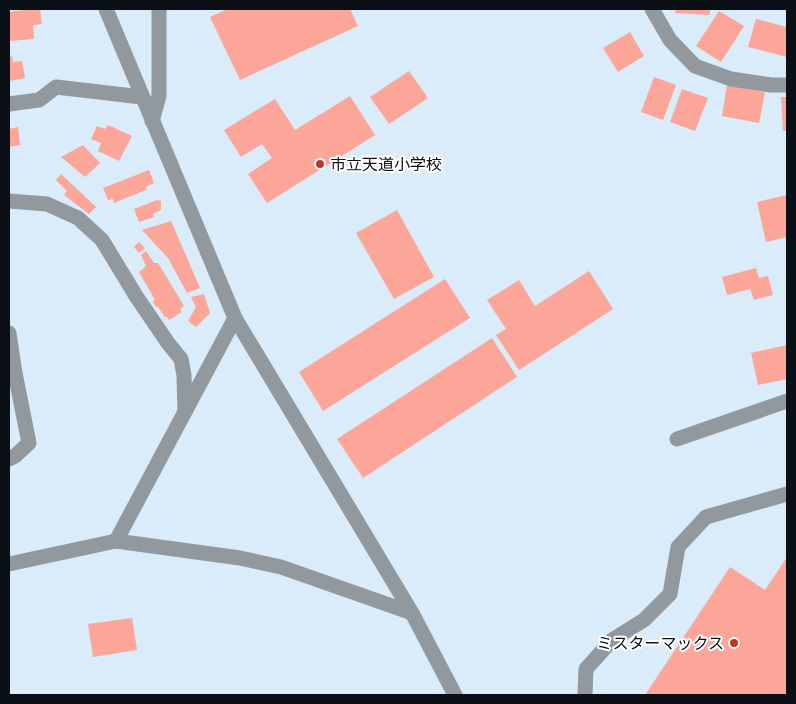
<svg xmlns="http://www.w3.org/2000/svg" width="796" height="704" viewBox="0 0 796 704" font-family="Arial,'Noto Sans JP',sans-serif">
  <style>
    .building { fill: #fba699 }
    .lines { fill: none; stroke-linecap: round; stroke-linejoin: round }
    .minor { stroke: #91989e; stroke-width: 15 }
    .poi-dot { fill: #c13428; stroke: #fff; stroke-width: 2 }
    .labels { text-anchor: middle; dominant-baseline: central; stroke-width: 4; stroke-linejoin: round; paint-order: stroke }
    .poi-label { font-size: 16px; fill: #0a1015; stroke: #fff; text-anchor: start }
  </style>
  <rect width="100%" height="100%" fill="#daebfa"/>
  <g class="building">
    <path d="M29,9H40L42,24L33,25L34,39L9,41V12Z"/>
    <path d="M228,9H350L358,26L240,80L210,17Z"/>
    <path d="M676,9H710V15L675,13Z"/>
    <path d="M719,11L744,26L721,62L696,46Z"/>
    <path d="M756,19L787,27V57L748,47Z"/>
    <path d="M630,32L644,56L618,72L603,48Z"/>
    <path d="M12,56L13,62L22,61L25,78L9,81V57Z"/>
    <path d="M409,71L428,98L389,124L370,97Z"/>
    <path d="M654,77L676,85L663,120L641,112Z"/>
    <path d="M727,85L765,92L759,123L722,116Z"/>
    <path d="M682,89L708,98L695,131L670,122Z"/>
    <path d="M350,96L375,135L267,203L248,174L272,158L262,144L241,157L224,130L275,99L295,130Z"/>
    <path d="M781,97H787V131H783Z"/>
    <path d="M108,125L132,136L119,161L98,151L101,143L91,139L97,126L105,129Z"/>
    <path d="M18,127L20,145L9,147V129Z"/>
    <path d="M83,145L100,163L85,177L61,157Z"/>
    <path d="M149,170L154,183L147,186L146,190L114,203L113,199L108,200L103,188Z"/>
    <path d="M61,174L96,207L89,214L64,195L67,191L56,180Z"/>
    <path d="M787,195V237L766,242L757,202Z"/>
    <path d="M157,200L161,201V210L153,214L154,217L139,222L134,209Z"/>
    <path d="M397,210L434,277L394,299L356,233Z"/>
    <path d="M171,221L200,288L187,293L168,258L142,230Z"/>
    <path d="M139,242L145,248L139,253L134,247Z"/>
    <path d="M146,251L154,263H158L184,306L180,309L182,312L169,320L167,317H165L158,307H156L153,301L155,300L139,272L146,266L141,255Z"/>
    <path d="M756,268L759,278L768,276L773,295L754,300L750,289L727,295L722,277Z"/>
    <path d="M589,271L613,309L519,370L496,335L506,329L487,300L519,280L535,306Z"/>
    <path d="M445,279L470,318L323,411L299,372Z"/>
    <path d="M204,294L210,313L196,327L188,321L196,307L191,297Z"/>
    <path d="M492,338L517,377L363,478L337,439Z"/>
    <path d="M787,345V379L758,385L751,353Z"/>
    <path d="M787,557V695H645L730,567L765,590Z"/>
    <path d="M132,618L137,650L93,657L88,624Z"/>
  </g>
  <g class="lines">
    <g class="minor">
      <path d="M106,9L235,318L412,613L455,695"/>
      <path d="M652,9L670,40L695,66L731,79L771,85H787"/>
      <path d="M9,104L39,100L56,87L142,97"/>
      <path d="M152,121L159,96V9"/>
      <path d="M9,201L47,204L78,218L102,240L136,296L168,343L181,359L184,375L185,411"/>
      <path d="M9,333L15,373L29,443L15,456L9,459"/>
      <path d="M677,439L787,401"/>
      <path d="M116,541L235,318"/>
      <path d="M9,564L116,541L240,558L281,567L412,613"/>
      <path d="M585,695L586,669L612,640L644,620L670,594L678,547L706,517L787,494"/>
    </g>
  </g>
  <g class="poi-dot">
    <circle cx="320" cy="164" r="5"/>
    <circle cx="734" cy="643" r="5"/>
  </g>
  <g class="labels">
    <g class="poi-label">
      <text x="330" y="164">市立天道小学校</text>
      <text x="724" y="643" text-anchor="end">ミスターマックス</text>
    </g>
  </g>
  <rect width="796" height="704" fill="none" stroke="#0a1015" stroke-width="20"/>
</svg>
